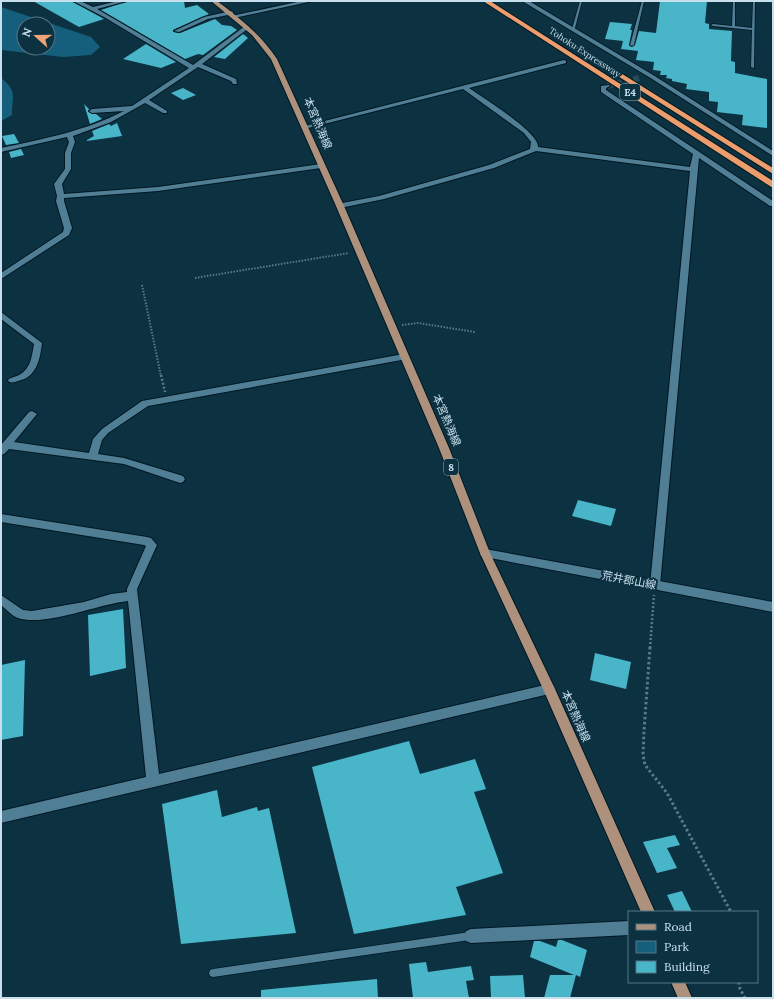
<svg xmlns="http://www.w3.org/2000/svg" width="774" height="999" viewBox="0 0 774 999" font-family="Lora,'Noto Sans JP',serif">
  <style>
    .green { fill: #155e7c; fill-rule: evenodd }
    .building { fill: #48b5c8 }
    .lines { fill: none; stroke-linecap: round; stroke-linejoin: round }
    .street-tunnel { stroke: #284b5b; stroke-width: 6; stroke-dasharray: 6 3; stroke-linecap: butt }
    .lane-casing { stroke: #011823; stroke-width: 1.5 }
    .street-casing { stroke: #011823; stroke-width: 2 }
    .secondary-casing { stroke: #011823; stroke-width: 2 }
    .primary-casing { stroke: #011823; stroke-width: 2 }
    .highway-casing { stroke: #011823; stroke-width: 2 }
    .path-far2 { stroke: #5b7a89; stroke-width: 2; stroke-dasharray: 1.5 1.5; stroke-linecap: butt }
    .path-far1 { stroke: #5b7a89; stroke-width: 2.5; stroke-dasharray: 2 2; stroke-linecap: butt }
    .path { stroke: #5b7a89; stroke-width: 3; stroke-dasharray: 2.5 2.5; stroke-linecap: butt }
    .lane { fill: #4f7e95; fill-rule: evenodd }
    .street { fill: #4f7e95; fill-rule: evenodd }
    .secondary { fill: #4f7e95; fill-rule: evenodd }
    .primary { fill: #ae917c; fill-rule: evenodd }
    .highway { fill: #ed9d6c; fill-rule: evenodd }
    .labels { text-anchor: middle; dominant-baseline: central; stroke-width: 4; stroke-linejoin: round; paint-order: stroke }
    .far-street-label { font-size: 9px; fill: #c8e0ed; stroke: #0c3141 }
    .shield { fill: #0c3141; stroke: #90acb9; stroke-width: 1 }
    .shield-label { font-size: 10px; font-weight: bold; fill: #c8e0ed }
    .street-label { font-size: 11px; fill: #c8e0ed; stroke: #0c3141 }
  </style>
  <rect width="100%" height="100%" fill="#0c3141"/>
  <g class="green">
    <path d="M1,7L91,37L100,47L91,55L63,57L1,50ZM24,24H48V48H24Z"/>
    <path d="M1,78C18,91 12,97 12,115L1,121Z"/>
  </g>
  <g class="building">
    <path d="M33,1H72L104,19L79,27Z"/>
    <path d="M128,1H184L185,8L197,5L209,14L173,30L174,32L180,33L215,19L222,25L231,26L237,30L203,55L198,54L185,59L101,10Z"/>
    <path d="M660,1H707L705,23L709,24V29L732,31L731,61L735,62V73L767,79V128L742,125L743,115L717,112L718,102L709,101V92L686,89L687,84L672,81V79L666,78L667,75H660L661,71L653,70L654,62L636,60L638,51L621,49L623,41L605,39L610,22L632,24L630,30H632L629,45L631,47L635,45L639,31L656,33Z"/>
    <path d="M243,34L248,38L225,59L214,57Z"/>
    <path d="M146,44L176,62L161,68L123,59Z"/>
    <path d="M183,88L196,95L183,100L171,93Z"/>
    <path d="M84,104L89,109L88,112L96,114L102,119L90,124Z"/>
    <path d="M117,123L122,136L87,141V140L94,136L92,131L109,124L111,126Z"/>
    <path d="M14,134L19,143L6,145L2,136Z"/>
    <path d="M21,149L24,155L11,158L9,152Z"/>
    <path d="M578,500L616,509L611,526L572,516Z"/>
    <path d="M123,609L126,668L90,676L88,615Z"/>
    <path d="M595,653L631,662L626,689L590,680Z"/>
    <path d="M25,660L23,736L1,740V665Z"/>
    <path d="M409,741L420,774L475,759L486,789L474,792L503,873L456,887L466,915L354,934L312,767Z"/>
    <path d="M217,790L222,817L257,807L258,811L269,808L296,933L181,944L162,804Z"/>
    <path d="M675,835L680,845L667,848L677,868L657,873L643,842Z"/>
    <path d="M682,891L692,912H675L667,895Z"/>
    <path d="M558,940H562L587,950L580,977L576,975L570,998H544L550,975H574L530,957L534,941H540L556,947Z"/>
    <path d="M426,962L428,972L471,966L474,980L466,981L469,998H413L409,964Z"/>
    <path d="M523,975L525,998H491L490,976Z"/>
    <path d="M377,979L378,998H261V990Z"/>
  </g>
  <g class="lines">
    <path class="street-tunnel" d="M607,86L639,78"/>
    <g class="lane-casing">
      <g id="lane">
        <path d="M580,1H582L575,28L572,29Z"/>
        <path d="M642,1H644L634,45L632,46L630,45Z"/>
        <path d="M733,1H735V26L752,28L753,1H755L754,68L751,67L752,30L713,26L711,25L713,24L732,26Z"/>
        <path d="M470,932L473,933L474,936L473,939L470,940L213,977L210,976L209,973L210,970L213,969Z"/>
      </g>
    </g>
    <g class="street-casing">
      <g id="street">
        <path d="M73,1H80L93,7L118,1H127L97,9L193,65L245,26L250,27L202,64L236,79L237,84H233L231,81L198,67L149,100L167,111V113H163L145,103L111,122L73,136L75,142L71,153V169L62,184L64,194L158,187L321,164L324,166L321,168L158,191L64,198V201L72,228L69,235L1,279V273L63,232L64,228L56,201L57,196L54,184L65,169V153L69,142L67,137L1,152V148C43,139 85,131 124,111L92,113L89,111L92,109L132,106L189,68L104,17Z"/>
        <path d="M302,1H313L234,18L231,16Z"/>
        <path d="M522,1H529L653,75L773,151V156L649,77Z"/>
        <path d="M231,11L233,12V14L208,19L179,32L174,31L204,17Z"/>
        <path d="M564,60L566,61V63L469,88C482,97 540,133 538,147L690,167L693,154L601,92V86L609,85L610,86L606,88V90L773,201V206H770L699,158L660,585L659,588L655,589L651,588L650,585L690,171L536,151L494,168L384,199L340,208H337V204L379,196L489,165L530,149L531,142L524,133L463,89L304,129L301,127Z"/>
        <path d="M1,312L42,343C40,359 37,377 18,381C15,382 13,383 9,382L8,380C11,377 15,377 19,375C31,369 32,355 34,344L1,319Z"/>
        <path d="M404,354L407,355L408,357L407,359L148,406L108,433L102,440L98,454L124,458L183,476L185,479L183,482L180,483L124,464L9,449L4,454L1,455V445L29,412L32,411L37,414L14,442L89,453L93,439L102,429L142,401Z"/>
        <path d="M1,514L147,537L151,538L157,545L137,589L159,774L549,684L553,685L555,689L553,693L549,694L1,823V811L146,777L128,601C98,604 45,627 18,618C12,616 6,609 1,605V595L23,610L32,611L84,602L111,594L127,592V589L146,546L144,545L1,522Z"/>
        <path d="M629,921V935L471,943L466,941L464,936L466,931L471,929Z"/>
      </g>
    </g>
    <g class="secondary-casing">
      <path id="secondary" d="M485,549L773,602V612L485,557L481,556L480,553L481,550Z"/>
    </g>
    <g class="primary-casing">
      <g id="primary">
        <path d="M211,1H217C240,18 261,35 277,59L344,206L449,448L490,553L555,689L655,912H641L543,689L480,553L439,448L336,206L271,59L252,35Z"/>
        <path d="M671,982H685L692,998H678Z"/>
      </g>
    </g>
    <g class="highway-casing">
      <g id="highway">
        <path d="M483,1H490L773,181V188Z"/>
        <path d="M551,32H555L773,168V174L551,34Z"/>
      </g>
    </g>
    <g class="path-far2">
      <path d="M195,278L349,253"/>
      <path d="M142,285L161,376"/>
      <path d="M402,325L418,323L475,332"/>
    </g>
    <g class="path-far1">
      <path d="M161,375L165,392"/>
      <path d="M650,648L654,595"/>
    </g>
    <g class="path">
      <path d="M650,647L644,731L643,755L645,765L667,793L731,912"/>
      <path d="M739,982L740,989L745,998"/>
    </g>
    <use href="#lane" class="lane"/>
    <use href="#street" class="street"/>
    <use href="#secondary" class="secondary"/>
    <use href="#primary" class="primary"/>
    <use href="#highway" class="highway"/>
  </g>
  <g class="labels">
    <g class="far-street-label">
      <text transform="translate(585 52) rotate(33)">Tohoku Expressway</text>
    </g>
    <g class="shield">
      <rect x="620" y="84" width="20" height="16" rx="3"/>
      <rect x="444" y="459" width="14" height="16" rx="3"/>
    </g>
    <g class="shield-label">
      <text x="630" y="92">E4</text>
      <text x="451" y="467">8</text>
    </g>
    <g class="street-label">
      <text transform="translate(318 123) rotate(67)">本宮熱海線</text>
      <text transform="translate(447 420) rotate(67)">本宮熱海線</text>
      <text transform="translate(629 580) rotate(11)">荒井郡山線</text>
      <text transform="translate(576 716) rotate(66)">本宮熱海線</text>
    </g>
  </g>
  <rect width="774" height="999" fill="none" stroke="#c8e0ed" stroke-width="4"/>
  <rect x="628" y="911" width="130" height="72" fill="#0c3141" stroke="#577786"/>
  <rect x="636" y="924" width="20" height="6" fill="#ae917c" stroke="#577786"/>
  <text x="664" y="931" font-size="12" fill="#c8e0ed">Road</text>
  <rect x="636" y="941" width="20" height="12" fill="#155e7c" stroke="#577786"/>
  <text x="664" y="951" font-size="12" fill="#c8e0ed">Park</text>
  <rect x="636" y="961" width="20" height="12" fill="#48b5c8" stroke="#577786"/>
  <text x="664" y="971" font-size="12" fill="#c8e0ed">Building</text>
  <g transform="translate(36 36) rotate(291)"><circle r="19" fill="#0c3141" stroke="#577786"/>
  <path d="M0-3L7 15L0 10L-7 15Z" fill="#efa376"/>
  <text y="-6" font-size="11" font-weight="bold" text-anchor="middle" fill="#c8e0ed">N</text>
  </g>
</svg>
